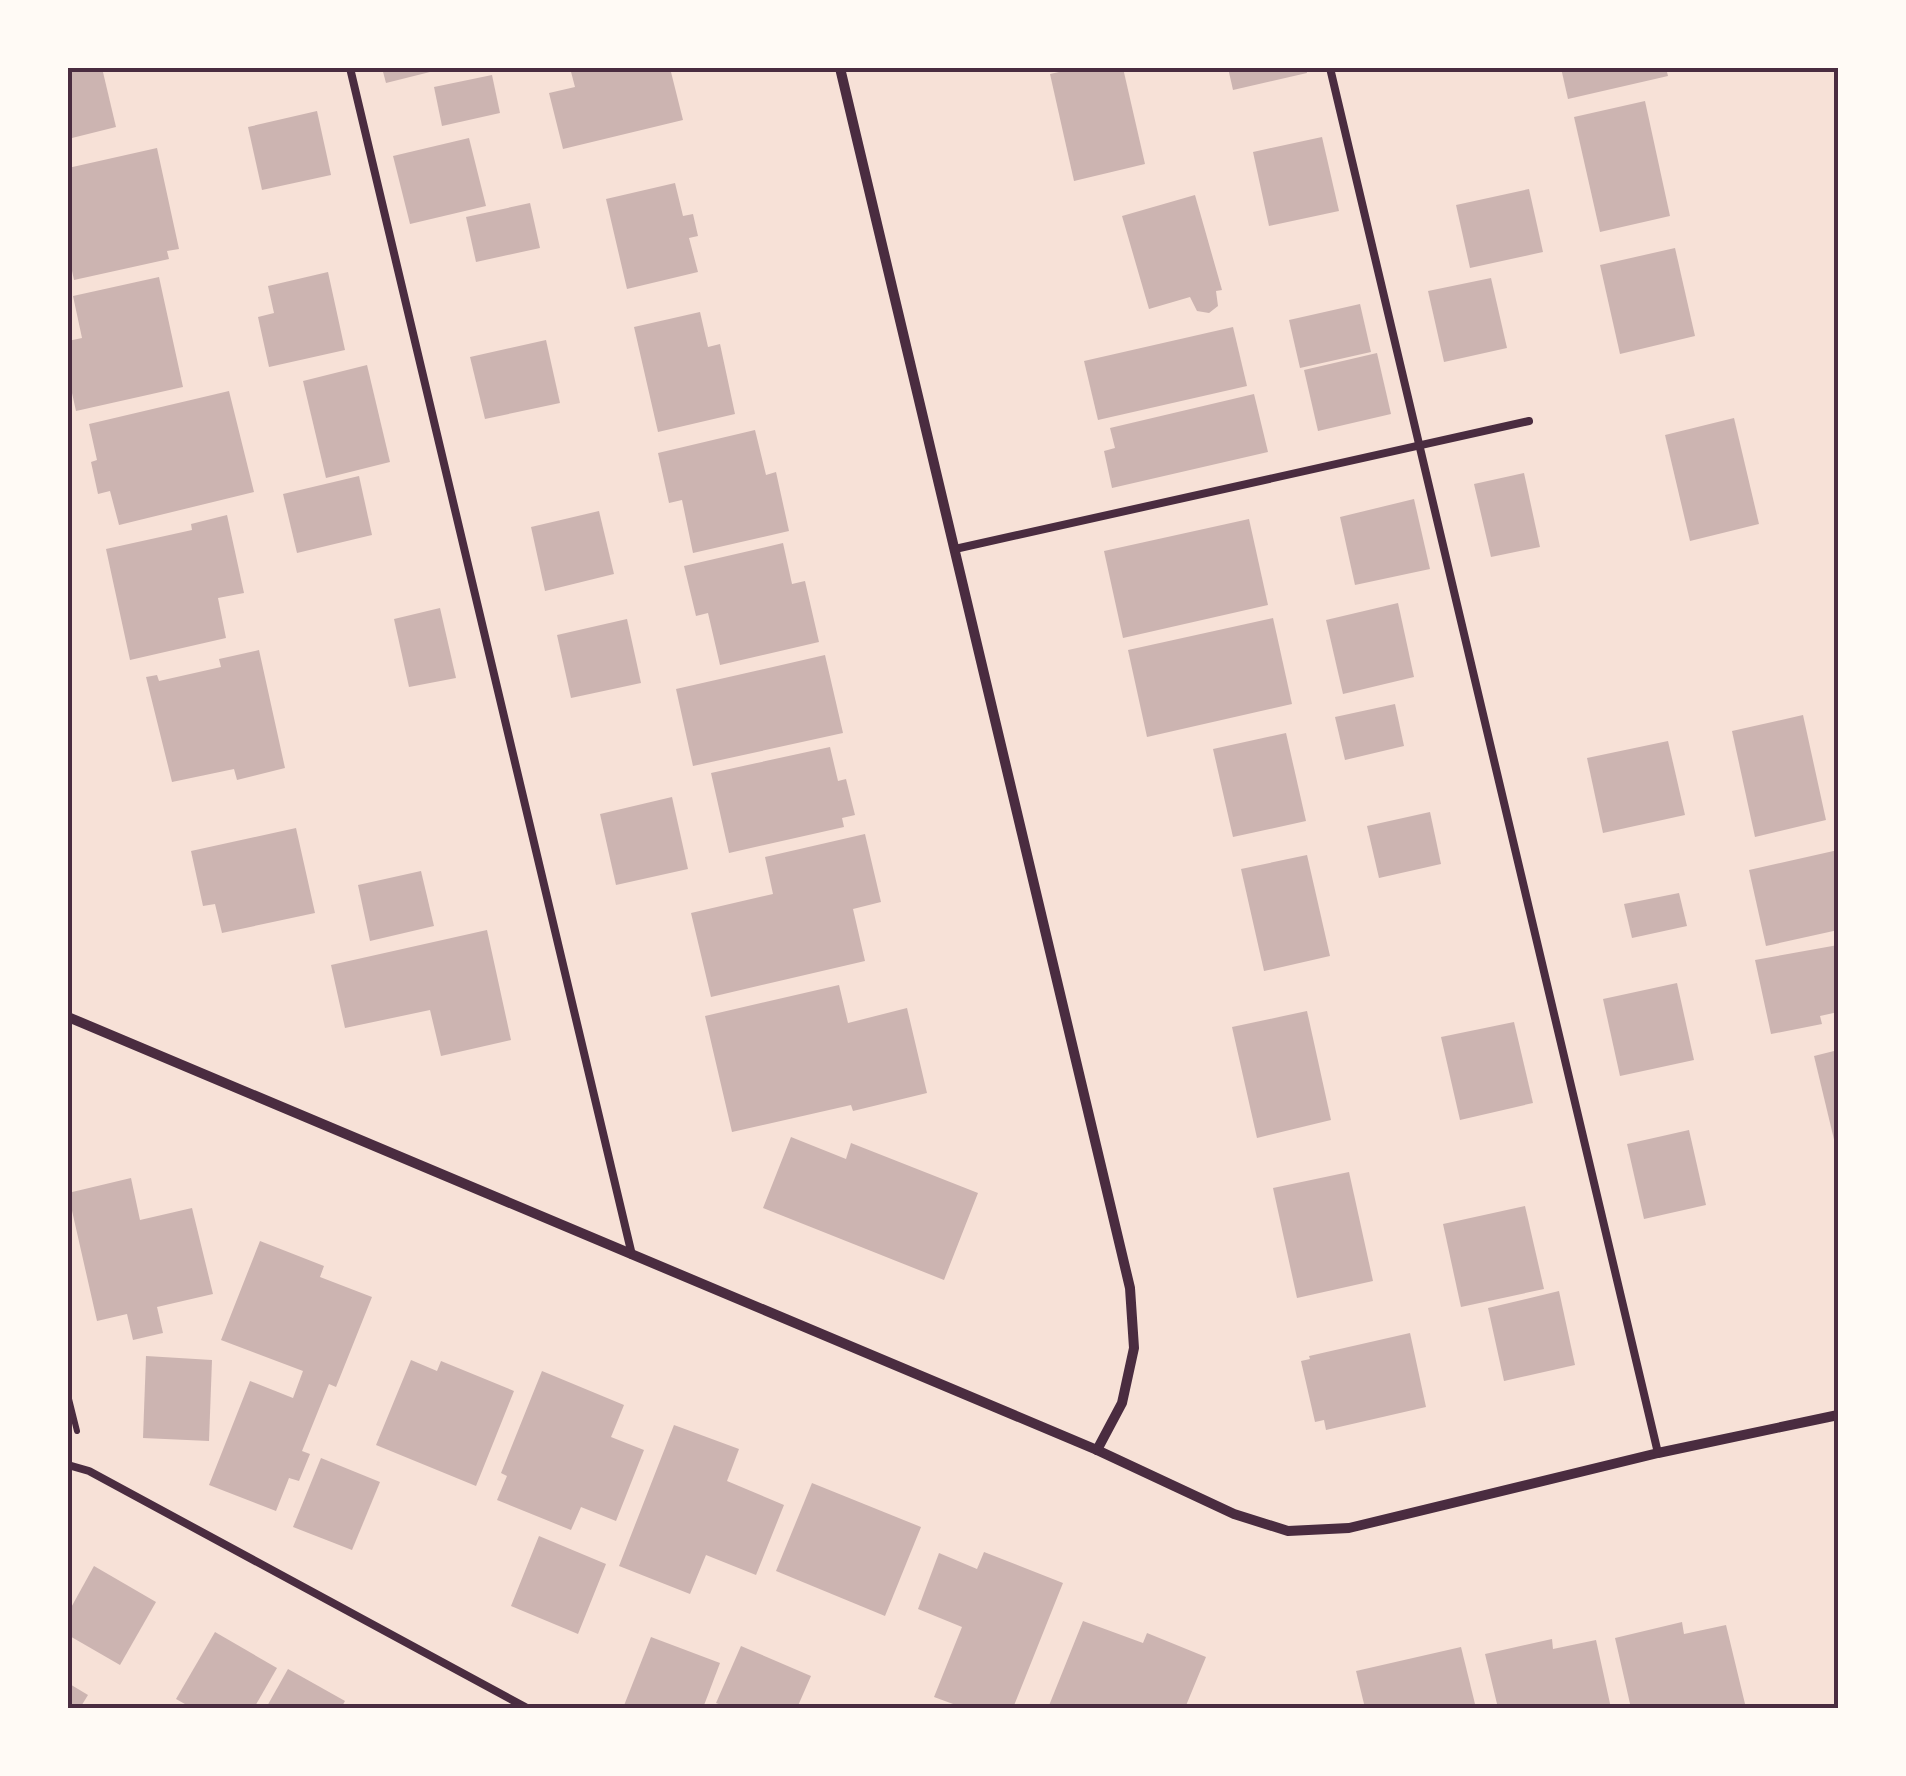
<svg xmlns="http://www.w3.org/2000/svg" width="1906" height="1776" viewBox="0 0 1906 1776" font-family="'PT Sans Narrow',sans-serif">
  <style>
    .building { fill: #ccb4b1 }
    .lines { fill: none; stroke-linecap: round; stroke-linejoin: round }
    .path { stroke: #4a2c40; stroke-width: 6 }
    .service { stroke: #4a2c40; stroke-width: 8 }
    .minor { stroke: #4a2c40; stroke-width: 10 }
    .neatline { fill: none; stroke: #4a2c40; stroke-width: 4 }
  </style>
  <rect width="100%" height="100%" fill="#f7e1d7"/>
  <g class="building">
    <path d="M68,68H102L116,127L68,139Z"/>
    <path d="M382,68H442V69L386,83Z"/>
    <path d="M570,68H670L683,120L563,149L549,93L575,87Z"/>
    <path d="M1077,68H1123L1145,164L1074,181L1050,74Z"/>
    <path d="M1228,68H1306L1307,73L1233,90Z"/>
    <path d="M1561,68H1666L1668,76L1568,99Z"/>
    <path d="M492,75L500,113L442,126L434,87Z"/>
    <path d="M1645,101L1670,216L1600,232L1574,117Z"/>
    <path d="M317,111L331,175L262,190L248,127Z"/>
    <path d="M1322,137L1339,211L1269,226L1253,152Z"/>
    <path d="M469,138L486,206L410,224L393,156Z"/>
    <path d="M157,148L179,249L167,251L169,259L74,280L68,252V168Z"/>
    <path d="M675,183L683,216L693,214L698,236L689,238L698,272L627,289L606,199Z"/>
    <path d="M1529,189L1543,252L1470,268L1456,205Z"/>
    <path d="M1195,195L1222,290L1216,291L1218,306L1209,313L1197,311L1190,297L1149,309L1122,216Z"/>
    <path d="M530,203L540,248L476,262L466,217Z"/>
    <path d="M1675,248L1695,336L1620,354L1600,265Z"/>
    <path d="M328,272L345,350L269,367L258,317L274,313L268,286Z"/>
    <path d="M159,277L183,387L76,411L68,375V341L82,338L73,296Z"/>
    <path d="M1491,278L1507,348L1444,362L1428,291Z"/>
    <path d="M1360,304L1371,352L1300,368L1289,320Z"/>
    <path d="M700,312L708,347L720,344L735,414L658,432L634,327Z"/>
    <path d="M1233,327L1247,386L1098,420L1084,361Z"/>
    <path d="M546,340L560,403L485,419L470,357Z"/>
    <path d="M1377,353L1391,414L1318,431L1304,370Z"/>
    <path d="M367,365L390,462L326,478L303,381Z"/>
    <path d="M229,391L254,492L119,525L110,491L98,494L91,462L97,460L89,424Z"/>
    <path d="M1254,394L1268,452L1112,488L1104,451L1115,448L1110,428Z"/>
    <path d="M1734,418L1759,524L1690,541L1665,435Z"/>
    <path d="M755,430L766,475L776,472L789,531L693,553L682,500L669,503L658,453Z"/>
    <path d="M1524,473L1540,547L1491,557L1474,484Z"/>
    <path d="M359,476L372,535L297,553L283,494Z"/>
    <path d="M1414,499L1430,569L1355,585L1340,517Z"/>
    <path d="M599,511L614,574L545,591L531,527Z"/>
    <path d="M227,515L244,593L218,598L226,638L130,660L106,549L192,530L191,524Z"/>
    <path d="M1249,519L1268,605L1123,638L1104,551Z"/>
    <path d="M783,543L792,584L805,581L819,642L720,665L708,613L696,616L684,566Z"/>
    <path d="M1398,603L1414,677L1343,694L1326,620Z"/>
    <path d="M440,608L456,678L409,687L394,619Z"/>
    <path d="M1273,618L1292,704L1147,737L1128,650Z"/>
    <path d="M627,619L641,683L571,698L557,635Z"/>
    <path d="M259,650L285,768L237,780L234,769L172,782L146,677L157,675L159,681L221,667L219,659Z"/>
    <path d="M825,655L843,733L693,766L676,689Z"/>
    <path d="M1395,704L1404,746L1345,760L1335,717Z"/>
    <path d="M1803,715L1826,820L1755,837L1732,731Z"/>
    <path d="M1286,733L1306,821L1233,837L1213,749Z"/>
    <path d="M1668,741L1685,815L1603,833L1587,758Z"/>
    <path d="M830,747L838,781L846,779L855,815L842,818L844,827L729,853L711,773Z"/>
    <path d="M672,797L688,869L616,885L600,814Z"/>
    <path d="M1430,812L1441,864L1379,878L1367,826Z"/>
    <path d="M296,828L315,913L222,933L215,904L203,906L191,851Z"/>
    <path d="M865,834L881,902L853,909L865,961L711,997L691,913L773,894L765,857Z"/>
    <path d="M1838,850V930L1766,946L1749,870Z"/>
    <path d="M1307,855L1330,956L1264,971L1241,869Z"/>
    <path d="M421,871L434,926L370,941L358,885Z"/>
    <path d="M1679,893L1687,926L1632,938L1624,904Z"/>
    <path d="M487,930L511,1040L441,1056L430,1010L345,1028L331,965Z"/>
    <path d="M1838,945V1012L1820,1016L1822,1024L1771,1034L1755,960Z"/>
    <path d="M1677,983L1694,1060L1620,1076L1603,999Z"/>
    <path d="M839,985L848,1023L907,1008L927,1093L853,1111L851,1105L732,1132L705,1016Z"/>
    <path d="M1307,1011L1331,1120L1257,1138L1232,1027Z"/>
    <path d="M1514,1022L1533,1103L1460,1120L1441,1037Z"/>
    <path d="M1838,1050V1152H1837L1814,1056Z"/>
    <path d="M1689,1130L1706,1205L1644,1219L1627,1144Z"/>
    <path d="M791,1137L846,1159L851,1143L978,1193L944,1280L763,1208Z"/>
    <path d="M1349,1172L1373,1281L1297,1298L1273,1188Z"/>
    <path d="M131,1178L140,1220L192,1208L213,1294L157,1307L163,1333L133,1340L127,1314L97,1321L68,1193Z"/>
    <path d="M1525,1206L1544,1289L1461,1307L1443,1224Z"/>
    <path d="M260,1241L324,1266L320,1277L372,1297L336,1387L329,1384L302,1451L310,1454L299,1481L289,1478L276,1511L209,1485L250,1381L293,1398L303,1371L221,1340Z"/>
    <path d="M1559,1291L1575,1365L1504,1381L1488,1308Z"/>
    <path d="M1410,1333L1426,1407L1326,1430L1324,1420L1315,1422L1301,1361L1310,1359L1309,1356Z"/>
    <path d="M146,1356L212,1360L209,1441L143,1438Z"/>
    <path d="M411,1360L437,1371L441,1361L514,1391L476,1486L376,1445Z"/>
    <path d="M542,1371L624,1405L611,1437L644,1450L616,1521L581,1507L571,1530L497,1500L507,1476L501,1473Z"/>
    <path d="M674,1425L739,1449L727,1481L784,1505L756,1575L706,1555L690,1594L619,1566Z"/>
    <path d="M321,1458L380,1482L352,1550L293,1527Z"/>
    <path d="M812,1483L921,1527L885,1616L776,1571Z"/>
    <path d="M539,1536L606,1564L578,1634L511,1606Z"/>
    <path d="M984,1552L1063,1583L1013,1708H964L934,1697L962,1627L918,1609L939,1553L977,1569Z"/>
    <path d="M94,1566L156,1602L120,1665L68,1635V1613Z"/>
    <path d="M1083,1621L1143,1643L1147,1633L1206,1657L1185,1708H1048Z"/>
    <path d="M1682,1622L1684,1634L1726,1625L1746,1708H1631L1615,1638Z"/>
    <path d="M215,1632L277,1668L254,1708H192L176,1699Z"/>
    <path d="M651,1637L720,1663L703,1708H623Z"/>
    <path d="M1552,1639L1553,1649L1596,1640L1611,1708H1498L1485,1654Z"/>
    <path d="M741,1646L811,1676L797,1708H729L716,1703Z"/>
    <path d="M1461,1647L1476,1708H1365L1356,1671Z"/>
    <path d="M288,1669L345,1701L341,1708H266Z"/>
    <path d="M68,1683L88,1695L80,1708H68Z"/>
  </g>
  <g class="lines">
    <path class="path" d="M68,1395L77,1431"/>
    <g class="service">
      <path d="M350,68L632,1255"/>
      <path d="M1330,68L1658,1453"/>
      <path d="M955,549L1529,421"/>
      <path d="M68,1465L89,1471L527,1708"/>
    </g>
    <g class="minor">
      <path d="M840,68L1130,1288L1134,1348L1122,1403L1097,1450"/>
      <path d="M68,1017L1097,1450L1234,1514L1288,1531L1349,1528L1658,1453L1838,1415"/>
    </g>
  </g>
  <rect width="1906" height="1776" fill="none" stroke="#fffaf5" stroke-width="140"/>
  <rect x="70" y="70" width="1766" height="1636" class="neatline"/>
</svg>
